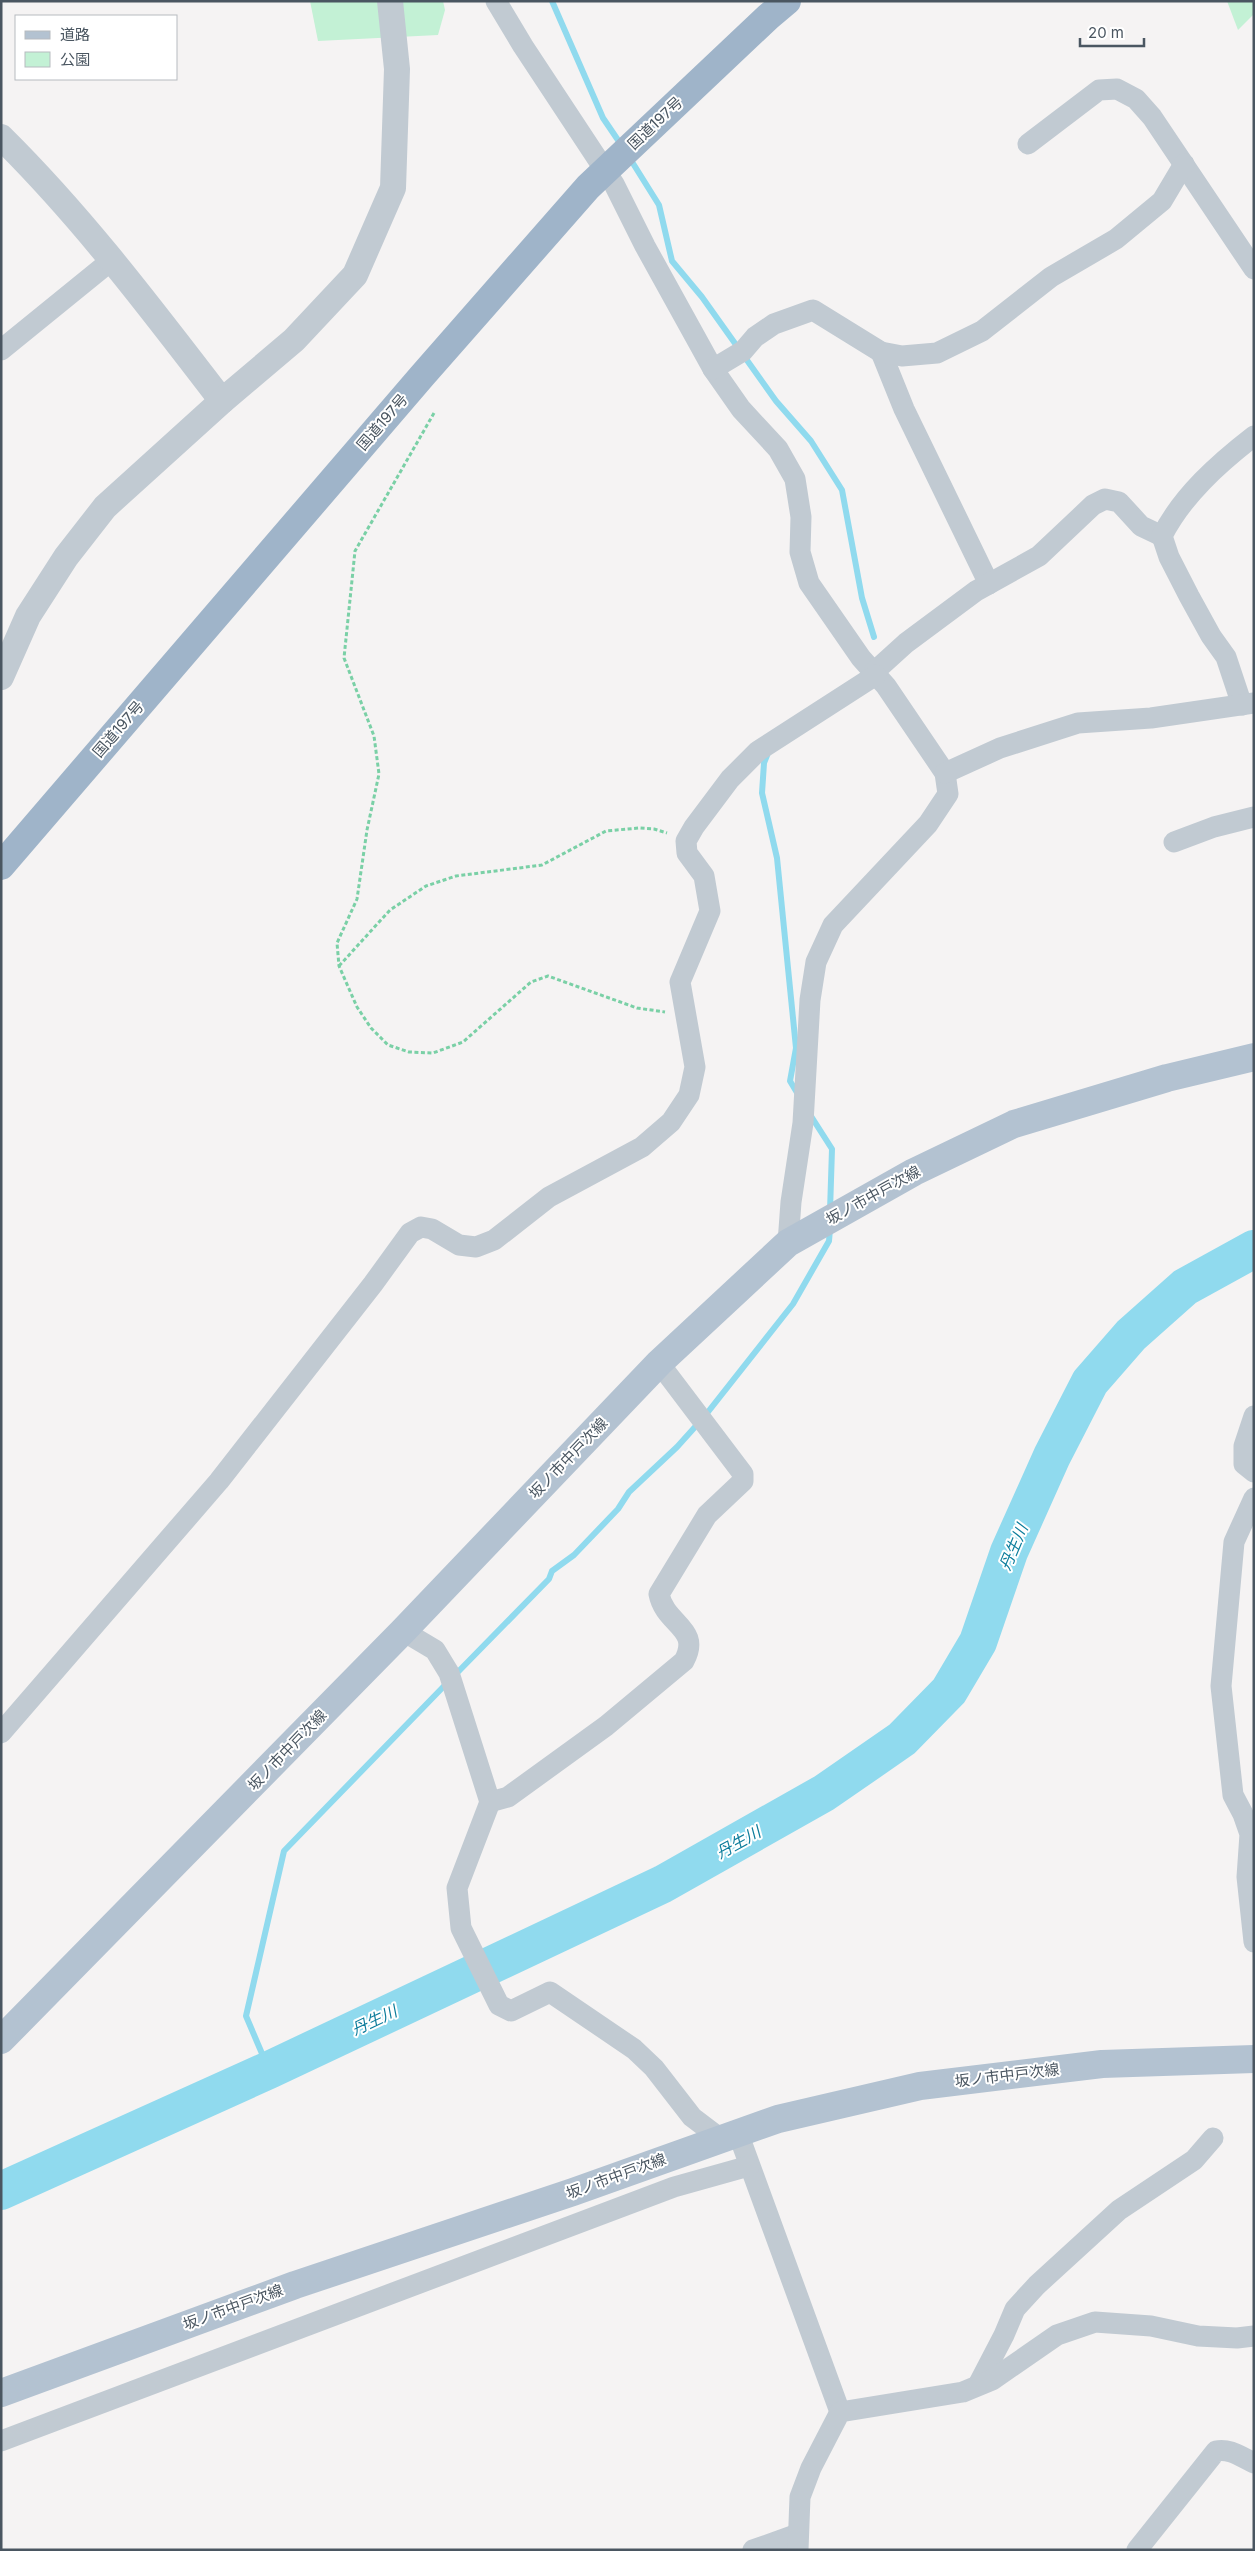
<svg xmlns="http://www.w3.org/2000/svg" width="1255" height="2551" viewBox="0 0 1255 2551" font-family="Inter,'Noto Sans JP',sans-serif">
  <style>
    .green { fill: #c3f1d5 }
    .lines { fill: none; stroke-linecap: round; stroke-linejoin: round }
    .stream { stroke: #90daee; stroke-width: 6 }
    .river { stroke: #90daee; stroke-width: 38 }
    .path { stroke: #7ad0a6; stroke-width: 3; stroke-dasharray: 4 2.5; stroke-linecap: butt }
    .minor { stroke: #c1cad2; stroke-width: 21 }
    .tertiary { stroke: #c1cad2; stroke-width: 26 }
    .primary { stroke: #b3c2d1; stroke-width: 28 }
    .trunk { stroke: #9fb4c9; stroke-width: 28 }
    .labels { text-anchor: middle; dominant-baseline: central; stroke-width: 4; stroke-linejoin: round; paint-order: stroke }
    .street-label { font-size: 15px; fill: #4a5661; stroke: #fff }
    .water-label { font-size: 16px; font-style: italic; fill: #0c7c9b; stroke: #fff }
  </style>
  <rect width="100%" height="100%" fill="#f5f3f3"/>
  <g class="green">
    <path d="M310,1H443L445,10L438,35L318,41Z"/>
    <path d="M1227,1H1254V14L1238,30Z"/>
  </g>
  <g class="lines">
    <g class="stream">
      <path d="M552,1L603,118L622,146"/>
      <path d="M629,157L659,205L672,261L702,297L776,401L811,441L842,490L862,598L874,637"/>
      <path d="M768,753L764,763L762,793L777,858L796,1048L790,1081L799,1096"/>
      <path d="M809,1113L832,1149L830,1211"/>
      <path d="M454,1676L549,1579L552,1571L574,1555L618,1509L629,1492L677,1447L704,1417L793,1304L829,1241L830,1229"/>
      <path d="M269,2070L246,2016L284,1851L447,1683"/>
    </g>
    <path class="river" d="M1,2191L269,2070L663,1884L824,1793L902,1739L949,1691L978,1642L1009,1552L1052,1456L1090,1382L1131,1335L1185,1287L1254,1249"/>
    <g class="path">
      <path d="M434,413L355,551L344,658L374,736L379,774L367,830L357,899L337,943L339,966L357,1007L371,1028L388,1045L409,1052L433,1053L463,1042L531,982L548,976L637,1008L665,1012"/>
      <path d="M339,966L390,910L426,886L456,876L542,865L606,831L639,828L654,829L667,833"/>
    </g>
    <g class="minor">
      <path d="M496,1L523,46L614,184L645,246L713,369L741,409L778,449L795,479L801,517L800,552L809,583L861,658L886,686L945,773L948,794L928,824L833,925L816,962L810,1000L803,1123L791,1202L788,1243"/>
      <path d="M1028,144L1099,90L1117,89L1136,99L1152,117L1254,269"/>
      <path d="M1,350L113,259"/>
      <path d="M881,352L904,409L989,584"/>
      <path d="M713,369L743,351L755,337L774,324L813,310L881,352L902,356L937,353L982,331L1051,277L1116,239L1162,201L1184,164"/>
      <path d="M874,672L906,643L976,591L1039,556L1093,505L1105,499L1119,502L1141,526L1162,536"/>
      <path d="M1242,705L1226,657L1211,636L1189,596L1169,557L1162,536C1182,496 1219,463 1254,436"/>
      <path d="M945,773L1000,748L1078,723L1151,718L1254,703"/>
      <path d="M1174,842L1214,827L1254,817"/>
      <path d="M1254,1416L1244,1446V1464L1254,1472"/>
      <path d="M1254,1498L1234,1542L1221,1686L1233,1795L1243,1814L1250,1834L1247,1877L1254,1942"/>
      <path d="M403,1631L435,1650L449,1673L490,1802L457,1888L461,1928L499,2005L511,2011L550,1992L634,2049L654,2068L692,2117L721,2139"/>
      <path d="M1,1733L219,1481L373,1284L410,1233L421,1227L432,1229L459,1245L476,1247L494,1240L549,1197L642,1147L671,1122L689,1095L695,1067L680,982L710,911L704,876L687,853L686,841L694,827L730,779L758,751L876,675"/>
      <path d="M490,1802L508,1797L606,1726L684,1661C702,1628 665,1625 659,1594L707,1515L743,1481V1474L659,1363"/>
      <path d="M738,2133L840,2412"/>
      <path d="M978,2385L1004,2335L1015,2309L1037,2285L1119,2210L1194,2160L1213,2138"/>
      <path d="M1,2441L674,2187L749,2166"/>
      <path d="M753,2550L798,2534"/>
      <path d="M798,2550L800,2497L811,2468L840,2412L963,2392L992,2380L1057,2335L1095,2322L1151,2326L1198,2336L1237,2338L1254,2336"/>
      <path d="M1137,2550L1216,2451C1230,2448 1241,2457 1254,2463"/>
    </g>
    <g class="tertiary">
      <path d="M1,137C83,218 152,310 222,401"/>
      <path d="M1,677L28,616L66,557L105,507L222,401L294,340L355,275L393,188L397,69L390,1"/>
    </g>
    <g class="primary">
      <path d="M1,2040L403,1631L659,1363L788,1243L914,1172L1014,1124L1167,1078L1254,1057"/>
      <path d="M1,2393L295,2285L573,2192L778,2119L920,2086L1102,2064L1254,2059"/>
    </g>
    <path class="trunk" d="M1,866L422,376L588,187L768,17L787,1"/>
  </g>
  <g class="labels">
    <g class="street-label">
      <text transform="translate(655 123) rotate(-43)">国道197号</text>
      <text transform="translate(382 422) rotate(-49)">国道197号</text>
      <text transform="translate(118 729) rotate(-49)">国道197号</text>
      <text transform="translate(873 1195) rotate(-29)">坂ノ市中戸次線</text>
      <text transform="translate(568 1458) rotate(-46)">坂ノ市中戸次線</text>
      <text transform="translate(287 1750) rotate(-46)">坂ノ市中戸次線</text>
      <text transform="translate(1007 2075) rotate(-7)">坂ノ市中戸次線</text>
      <text transform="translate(616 2176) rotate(-20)">坂ノ市中戸次線</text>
      <text transform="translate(233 2307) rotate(-20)">坂ノ市中戸次線</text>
    </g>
    <g class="water-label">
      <text transform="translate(1013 1547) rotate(-67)">丹生川</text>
      <text transform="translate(738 1842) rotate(-29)">丹生川</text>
      <text transform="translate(374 2020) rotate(-25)">丹生川</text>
    </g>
  </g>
  <rect width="1255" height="2551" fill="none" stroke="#4a5661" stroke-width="5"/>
  <rect x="15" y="15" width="162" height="65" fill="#ffffff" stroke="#b7bbc0"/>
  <rect x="25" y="31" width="25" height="8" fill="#b3c2d1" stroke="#b7bbc0"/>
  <text x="60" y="40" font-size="15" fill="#4a5661">道路</text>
  <rect x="25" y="52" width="25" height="15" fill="#c3f1d5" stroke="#b7bbc0"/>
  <text x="60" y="65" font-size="15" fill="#4a5661">公園</text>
  <path d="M1080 38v8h64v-8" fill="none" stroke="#4a5661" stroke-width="2.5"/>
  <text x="1088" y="38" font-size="15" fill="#4a5661" stroke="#ffffff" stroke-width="4" paint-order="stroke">20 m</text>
</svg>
